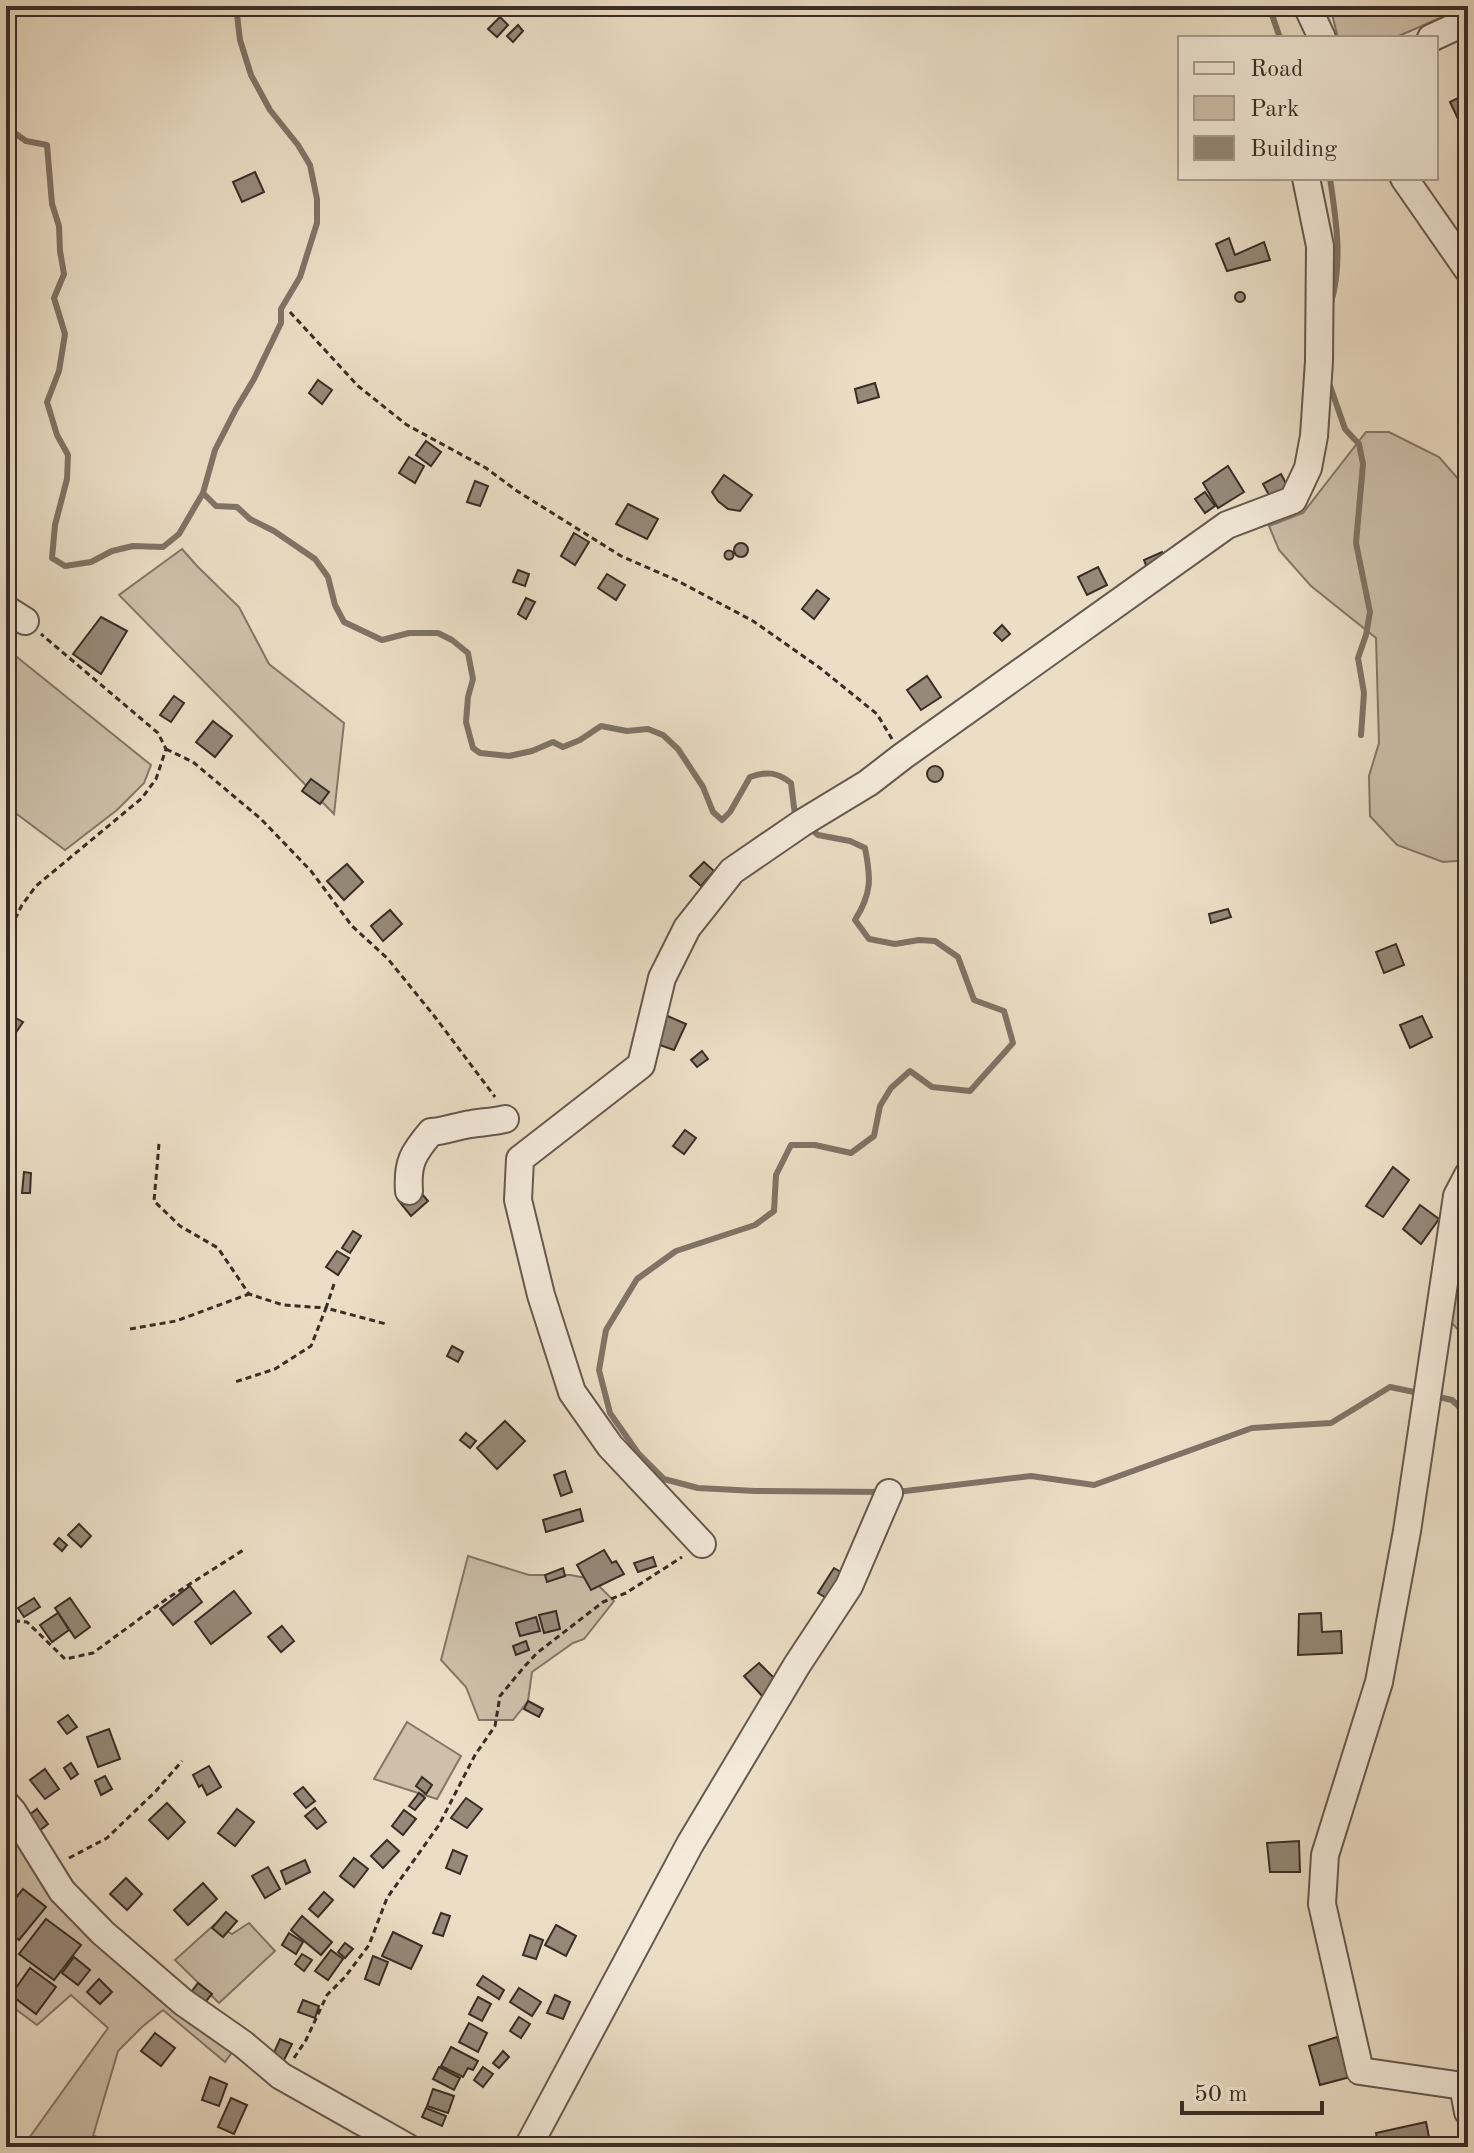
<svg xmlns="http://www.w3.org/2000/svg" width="1474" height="2153" viewBox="0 0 1474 2153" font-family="'Old Standard TT',serif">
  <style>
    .green { fill: #cec0ab; stroke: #847668; stroke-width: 2 }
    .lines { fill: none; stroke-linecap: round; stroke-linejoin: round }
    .stream { stroke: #807366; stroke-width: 6 }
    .building { fill: #968979; stroke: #392d26; stroke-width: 2 }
    .minor-casing { stroke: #66594e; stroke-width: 30 }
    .path { stroke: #392d26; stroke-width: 3; stroke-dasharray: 6 4; stroke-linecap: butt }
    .minor { stroke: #f3eada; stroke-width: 26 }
  </style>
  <rect width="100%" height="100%" fill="#ecdec6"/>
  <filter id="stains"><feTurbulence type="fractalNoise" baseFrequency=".0025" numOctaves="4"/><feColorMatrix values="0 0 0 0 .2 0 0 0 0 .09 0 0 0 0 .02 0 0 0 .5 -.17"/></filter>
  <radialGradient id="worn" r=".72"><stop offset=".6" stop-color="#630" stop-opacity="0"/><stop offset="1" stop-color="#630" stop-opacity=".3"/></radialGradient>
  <g class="green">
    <path d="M1330,6H1468L1394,38H1338Z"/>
    <path d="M1366,432H1389L1439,457L1460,481L1468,488V860L1443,862L1397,845L1370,816L1369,776L1379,743L1376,638L1311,586L1279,550L1269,526L1303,513Z"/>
    <path d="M182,549L197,566L239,607L269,664L344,723L334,814L119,595Z"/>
    <path d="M7,649L151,765L144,783L117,810L65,850L6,806Z"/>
    <path d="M1468,1213V1341L1451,1322Z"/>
    <path d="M468,1556L529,1575H570L592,1579L614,1601L584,1639L573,1643L532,1672L528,1701L513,1720H479L466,1687L441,1660Z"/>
    <path d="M407,1722L461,1756L437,1799L374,1779Z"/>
    <path d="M6,1823L235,2048L225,2062L163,2010L142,2027L118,2051L93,2136L143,2147H6V2143L24,2145L108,2028L71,1995L37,2025L6,2002V1880L11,1873L6,1864Z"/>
    <path d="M249,1923L275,1951L219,2003L175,1960L215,1924L232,1934Z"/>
  </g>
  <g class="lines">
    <g class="stream">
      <path d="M236,6L240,40L251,75L270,110L298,145L310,165L317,199V223L300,277L281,309V323L254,379L236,409L215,450L203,493L216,506L237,507L250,519L274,531L315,559L328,577L335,605L344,622L382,640L409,633H438L452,640L468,653L473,679L468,697L466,722L473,748L480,753L509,756L532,751L553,742L563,747L580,740L601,726L627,731L648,729L663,735L678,749L703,787L713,812L722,820L730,812L750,777C767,771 777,772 791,783L795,815L797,817"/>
      <path d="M1269,6L1280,38"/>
      <path d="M6,127L26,141L47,145L52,204L59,226L60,251L64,274L54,298L65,334L59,371L47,402L57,435L68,455L67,479L55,525L52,558L65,566L91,562L112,551L133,546L163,547L179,534L203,493"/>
      <path d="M1330,178C1336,220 1343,261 1331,303"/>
      <path d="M1328,380L1345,429L1359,444L1363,464L1356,543L1370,612L1366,635L1358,658L1364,693L1361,735"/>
      <path d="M808,827L818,835L850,841L865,848C871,878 872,893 855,920L869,939L895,944L919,940L935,941L958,957L974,1000L1004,1011L1013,1043L970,1091L932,1087L910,1071L891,1088L880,1106L874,1136L851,1153L815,1145H791L776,1175L774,1211L755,1225L676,1251L637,1279L606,1330L599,1370L610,1413L638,1453L664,1479L698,1488L755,1491L882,1492"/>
      <path d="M1434,1396L1452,1400L1468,1415"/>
      <path d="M897,1492L1031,1476L1094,1485L1252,1428L1331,1423L1390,1387L1419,1393"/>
    </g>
  </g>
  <g class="building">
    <path d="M436,6H451L441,15L434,8Z"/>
    <path d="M500,17L508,25L497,37L488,29Z"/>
    <path d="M518,25L523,31L513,42L507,36Z"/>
    <path d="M1468,93V140L1450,102Z"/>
    <path d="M255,172L264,192L242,202L233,182Z"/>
    <path d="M1229,238L1235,255L1264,242L1270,260L1227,271L1216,244Z"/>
    <circle cx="1240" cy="297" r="5"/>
    <path d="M318,380L332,390L322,404L309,393Z"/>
    <path d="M875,383L879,397L858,403L855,389Z"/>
    <path d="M426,441L441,452L431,466L416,455Z"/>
    <path d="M409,457L424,466L415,483L399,473Z"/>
    <path d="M1228,466L1244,492L1218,508L1203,483Z"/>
    <path d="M1281,474L1289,489L1271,499L1263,484Z"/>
    <path d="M724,475L752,495L740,511L728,509L718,501L712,492Z"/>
    <path d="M475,481L488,486L480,506L467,502Z"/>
    <path d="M1205,492L1215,506L1205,513L1195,499Z"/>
    <path d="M628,504L658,519L647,539L616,524Z"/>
    <path d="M574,533L589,542L575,565L561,556Z"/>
    <circle cx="741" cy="550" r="7"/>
    <circle cx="729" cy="555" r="4.5"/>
    <path d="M1162,552L1166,561L1148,570L1144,560Z"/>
    <path d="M1098,567L1107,585L1087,595L1078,577Z"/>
    <path d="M518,570L529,574L525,586L513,582Z"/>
    <path d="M607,574L625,585L616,600L598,588Z"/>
    <path d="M817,590L829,599L814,619L802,609Z"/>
    <path d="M526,598L535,602L526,619L518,614Z"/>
    <path d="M101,617L127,631L101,674L73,654Z"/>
    <path d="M1002,625L1010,634L1002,641L994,633Z"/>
    <path d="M927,676L941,697L921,710L907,690Z"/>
    <path d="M174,696L184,703L171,722L160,715Z"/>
    <path d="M213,721L232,736L215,757L196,742Z"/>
    <circle cx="935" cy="774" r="8"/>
    <path d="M311,779L329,792L320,804L302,791Z"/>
    <path d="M704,862L714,871L701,886L690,876Z"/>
    <path d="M347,864L363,882L344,900L327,881Z"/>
    <path d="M1228,909L1231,917L1211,923L1209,914Z"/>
    <path d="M390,910L402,924L383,941L371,926Z"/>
    <path d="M1396,944L1404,965L1384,973L1376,952Z"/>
    <path d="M663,1014L686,1024L674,1050L651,1042Z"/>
    <path d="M1422,1016L1432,1037L1410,1048L1400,1025Z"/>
    <path d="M14,1017L23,1022L15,1034L7,1029Z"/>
    <path d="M702,1051L708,1059L697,1067L691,1060Z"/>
    <path d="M685,1130L696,1138L684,1154L673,1146Z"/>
    <path d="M1393,1167L1409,1180L1383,1217L1366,1206Z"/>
    <path d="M24,1172L31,1173L30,1193H22Z"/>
    <path d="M415,1186L428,1201L411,1216L398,1200Z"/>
    <path d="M1420,1205L1439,1219L1421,1244L1403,1229Z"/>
    <path d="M353,1231L361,1236L350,1253L342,1248Z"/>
    <path d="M337,1251L349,1258L338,1275L326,1267Z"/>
    <path d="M452,1346L463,1352L458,1362L447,1356Z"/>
    <path d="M505,1421L525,1441L497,1469L477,1448Z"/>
    <path d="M466,1433L476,1441L470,1448L460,1440Z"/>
    <path d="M565,1471L572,1492L561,1496L554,1475Z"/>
    <path d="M580,1509L583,1521L546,1532L543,1520Z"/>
    <path d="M79,1524L91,1536L81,1547L68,1535Z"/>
    <path d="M59,1538L67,1545L62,1551L54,1544Z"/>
    <path d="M604,1550L612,1563L616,1561L624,1574L591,1590L577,1565Z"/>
    <path d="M653,1557L656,1566L638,1572L634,1563Z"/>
    <path d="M563,1568L565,1576L547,1582L545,1575Z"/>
    <path d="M834,1568L848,1576L833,1602L818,1593Z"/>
    <path d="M190,1586L202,1602L173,1625L160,1609Z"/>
    <path d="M234,1591L251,1613L211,1644L195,1622Z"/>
    <path d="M34,1598L40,1607L24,1617L18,1608Z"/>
    <path d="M70,1598L90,1627L75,1638L55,1608Z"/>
    <path d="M556,1611L560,1629L544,1633L539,1615Z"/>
    <path d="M58,1613L69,1630L52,1642L40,1625Z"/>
    <path d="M1321,1613L1322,1632L1341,1631L1342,1653L1298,1655L1299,1614Z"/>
    <path d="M536,1617L540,1631L520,1636L516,1623Z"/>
    <path d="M282,1626L294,1641L281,1652L268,1637Z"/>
    <path d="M526,1641L529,1650L516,1655L513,1646Z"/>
    <path d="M759,1663L777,1681L763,1697L744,1676Z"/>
    <path d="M528,1701L543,1709L539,1717L524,1709Z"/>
    <path d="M68,1715L77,1727L67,1734L58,1722Z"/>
    <path d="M109,1729L120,1759L98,1767L87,1737Z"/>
    <path d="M71,1763L78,1774L71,1779L64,1768Z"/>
    <path d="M209,1766L221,1787L207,1795L202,1785L199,1787L193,1775Z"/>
    <path d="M45,1769L59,1789L45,1799L30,1780Z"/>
    <path d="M105,1776L112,1789L101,1795L95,1781Z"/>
    <path d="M422,1777L432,1785L426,1794L416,1786Z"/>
    <path d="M303,1787L315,1801L306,1808L294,1794Z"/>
    <path d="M419,1793L425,1798L415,1810L409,1806Z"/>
    <path d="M466,1798L482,1809L467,1828L451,1818Z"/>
    <path d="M167,1803L185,1822L168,1839L149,1820Z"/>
    <path d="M315,1808L326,1822L317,1829L305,1816Z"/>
    <path d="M37,1809L48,1824L36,1833L25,1818Z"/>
    <path d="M237,1809L254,1822L235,1846L218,1833Z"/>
    <path d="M404,1810L416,1819L403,1835L392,1826Z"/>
    <path d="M387,1840L399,1851L383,1868L371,1856Z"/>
    <path d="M1299,1841L1300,1872H1270L1267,1843Z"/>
    <path d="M453,1850L467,1856L460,1874L446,1868Z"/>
    <path d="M354,1858L368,1869L354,1887L340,1876Z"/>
    <path d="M305,1860L310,1872L286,1884L281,1871Z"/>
    <path d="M268,1867L280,1889L265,1898L252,1876Z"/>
    <path d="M126,1878L142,1894L127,1910L110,1894Z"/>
    <path d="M203,1883L217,1899L188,1925L174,1910Z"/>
    <path d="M23,1889L46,1907L19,1940L6,1929V1910Z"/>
    <path d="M324,1892L333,1900L318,1917L309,1909Z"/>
    <path d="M226,1912L237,1921L223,1937L212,1928Z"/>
    <path d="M441,1913L450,1916L443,1936L433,1933Z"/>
    <path d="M302,1916L332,1942L321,1955L291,1930Z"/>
    <path d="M46,1919L81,1945L54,1980L19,1954Z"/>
    <path d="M556,1925L576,1936L566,1956L545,1945Z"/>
    <path d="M393,1932L422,1946L411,1969L382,1956Z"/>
    <path d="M289,1933L303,1942L296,1954L282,1945Z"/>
    <path d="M530,1935L543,1940L536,1959L523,1955Z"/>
    <path d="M345,1943L353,1949L345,1958L338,1952Z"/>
    <path d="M331,1950L343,1959L328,1980L315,1971Z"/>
    <path d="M302,1954L312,1960L304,1971L295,1964Z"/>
    <path d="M373,1956L388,1962L379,1985L365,1979Z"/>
    <path d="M74,1957L90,1970L78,1985L62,1973Z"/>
    <path d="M30,1968L56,1987L36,2014L11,1995Z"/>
    <path d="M483,1976L504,1990L499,1999L477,1985Z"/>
    <path d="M99,1979L112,1992L100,2004L87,1992Z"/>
    <path d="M198,1983L212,1994L202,2006L189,1995Z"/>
    <path d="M519,1988L541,2002L532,2016L510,2002Z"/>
    <path d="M555,1995L570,2002L563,2019L547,2013Z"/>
    <path d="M478,1997L491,2004L482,2021L469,2014Z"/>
    <path d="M303,2000L319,2006L315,2018L298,2012Z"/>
    <path d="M519,2017L530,2024L521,2038L510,2031Z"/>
    <path d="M469,2023L487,2033L478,2052L459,2042Z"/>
    <path d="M155,2033L175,2048L161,2066L141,2051Z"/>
    <path d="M1337,2037L1350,2077L1320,2085L1309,2046Z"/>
    <path d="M280,2039L292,2044L283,2062L272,2057Z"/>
    <path d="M451,2047L478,2061L473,2070L468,2068L463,2077L441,2066Z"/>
    <path d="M503,2051L509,2057L499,2068L493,2063Z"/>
    <path d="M439,2067L460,2078L454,2090L433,2079Z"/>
    <path d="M483,2067L493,2074L483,2087L474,2080Z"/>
    <path d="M210,2077L227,2084L219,2106L202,2100Z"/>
    <path d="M433,2089L454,2096L448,2113L427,2106Z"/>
    <path d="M231,2098L247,2105L234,2134L218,2127Z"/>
    <path d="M426,2108L446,2116L442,2126L422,2117Z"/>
    <path d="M1426,2122L1430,2142L1414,2147H1378L1376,2133Z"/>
  </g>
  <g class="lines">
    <g class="minor-casing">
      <g id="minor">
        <path d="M1307,6L1322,38"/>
        <path d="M1431,38L1468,21"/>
        <path d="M1404,178L1468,270"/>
        <path d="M6,609L25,621"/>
        <path d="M1468,1175L1457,1196L1407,1531L1379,1682L1325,1855L1322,1904L1360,2071L1463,2086L1468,2112"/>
        <path d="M409,1191C407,1163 413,1153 431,1132C445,1131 457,1126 471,1124C483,1122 493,1122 505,1119"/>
        <path d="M702,1544L610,1446L572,1392L541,1295L518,1200L520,1159L641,1065L662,978L687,928L732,871L802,823L868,783L903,756L1227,525L1293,500L1308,468L1314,436L1319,361L1320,246L1306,178"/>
        <path d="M6,1804L13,1812L62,1891L103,1933L183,2002L243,2044L281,2076L407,2147"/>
        <path d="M528,2147L690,1844L797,1665L849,1586L889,1493"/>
      </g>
    </g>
    <g class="path">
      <path d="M290,312L358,386L407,425L486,468L517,491L621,556L676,580L753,621L820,668L877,714L892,739"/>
      <path d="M166,749L193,762L261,819L311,871L352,926L388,959L435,1017L495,1097"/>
      <path d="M6,937L22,905L36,886L142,798L156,779L166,749L158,733L41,634"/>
      <path d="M159,1144L154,1201L180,1226L218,1248L249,1294L283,1305L326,1308L311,1346L275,1369L235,1382"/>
      <path d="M334,1284L326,1308L386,1324"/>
      <path d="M130,1329L176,1321L249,1294"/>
      <path d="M6,1628L17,1621L27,1622L65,1659L93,1653L168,1598L245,1549"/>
      <path d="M69,1858L107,1838L156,1791L182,1761"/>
      <path d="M294,2058L306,2040L327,1995L345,1977L369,1945L387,1898L439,1825L475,1755L495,1726L500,1696L524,1667L537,1653L603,1602L626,1593L682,1557"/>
    </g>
    <use href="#minor" class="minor"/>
  </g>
  <rect width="1474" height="2153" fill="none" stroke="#ecdec6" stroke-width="32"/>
  <rect x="8" y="8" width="1458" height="2137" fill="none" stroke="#392d26" stroke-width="4"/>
  <rect x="16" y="16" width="1442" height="2121" fill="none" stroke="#392d26" stroke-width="2"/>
  <rect x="1178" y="36" width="260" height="144" fill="#f3eada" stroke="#a99e92" stroke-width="2"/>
  <rect x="1194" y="62" width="40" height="12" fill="#f3eada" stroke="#a99e92" stroke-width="2"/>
  <text x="1250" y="76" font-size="24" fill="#392d26">Road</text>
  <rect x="1194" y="96" width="40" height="24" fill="#cec0ab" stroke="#a99e92" stroke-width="2"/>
  <text x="1250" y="116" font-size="24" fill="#392d26">Park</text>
  <rect x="1194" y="136" width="40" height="24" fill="#968979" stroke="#a99e92" stroke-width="2"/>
  <text x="1250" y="156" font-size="24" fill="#392d26">Building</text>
  <path d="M1182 2101v12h140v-12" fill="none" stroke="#392d26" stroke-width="4"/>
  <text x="1194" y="2101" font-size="24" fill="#392d26" stroke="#f3eada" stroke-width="6" paint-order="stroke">50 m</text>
  <rect width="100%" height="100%" filter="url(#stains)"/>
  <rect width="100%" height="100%" fill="url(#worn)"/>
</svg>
